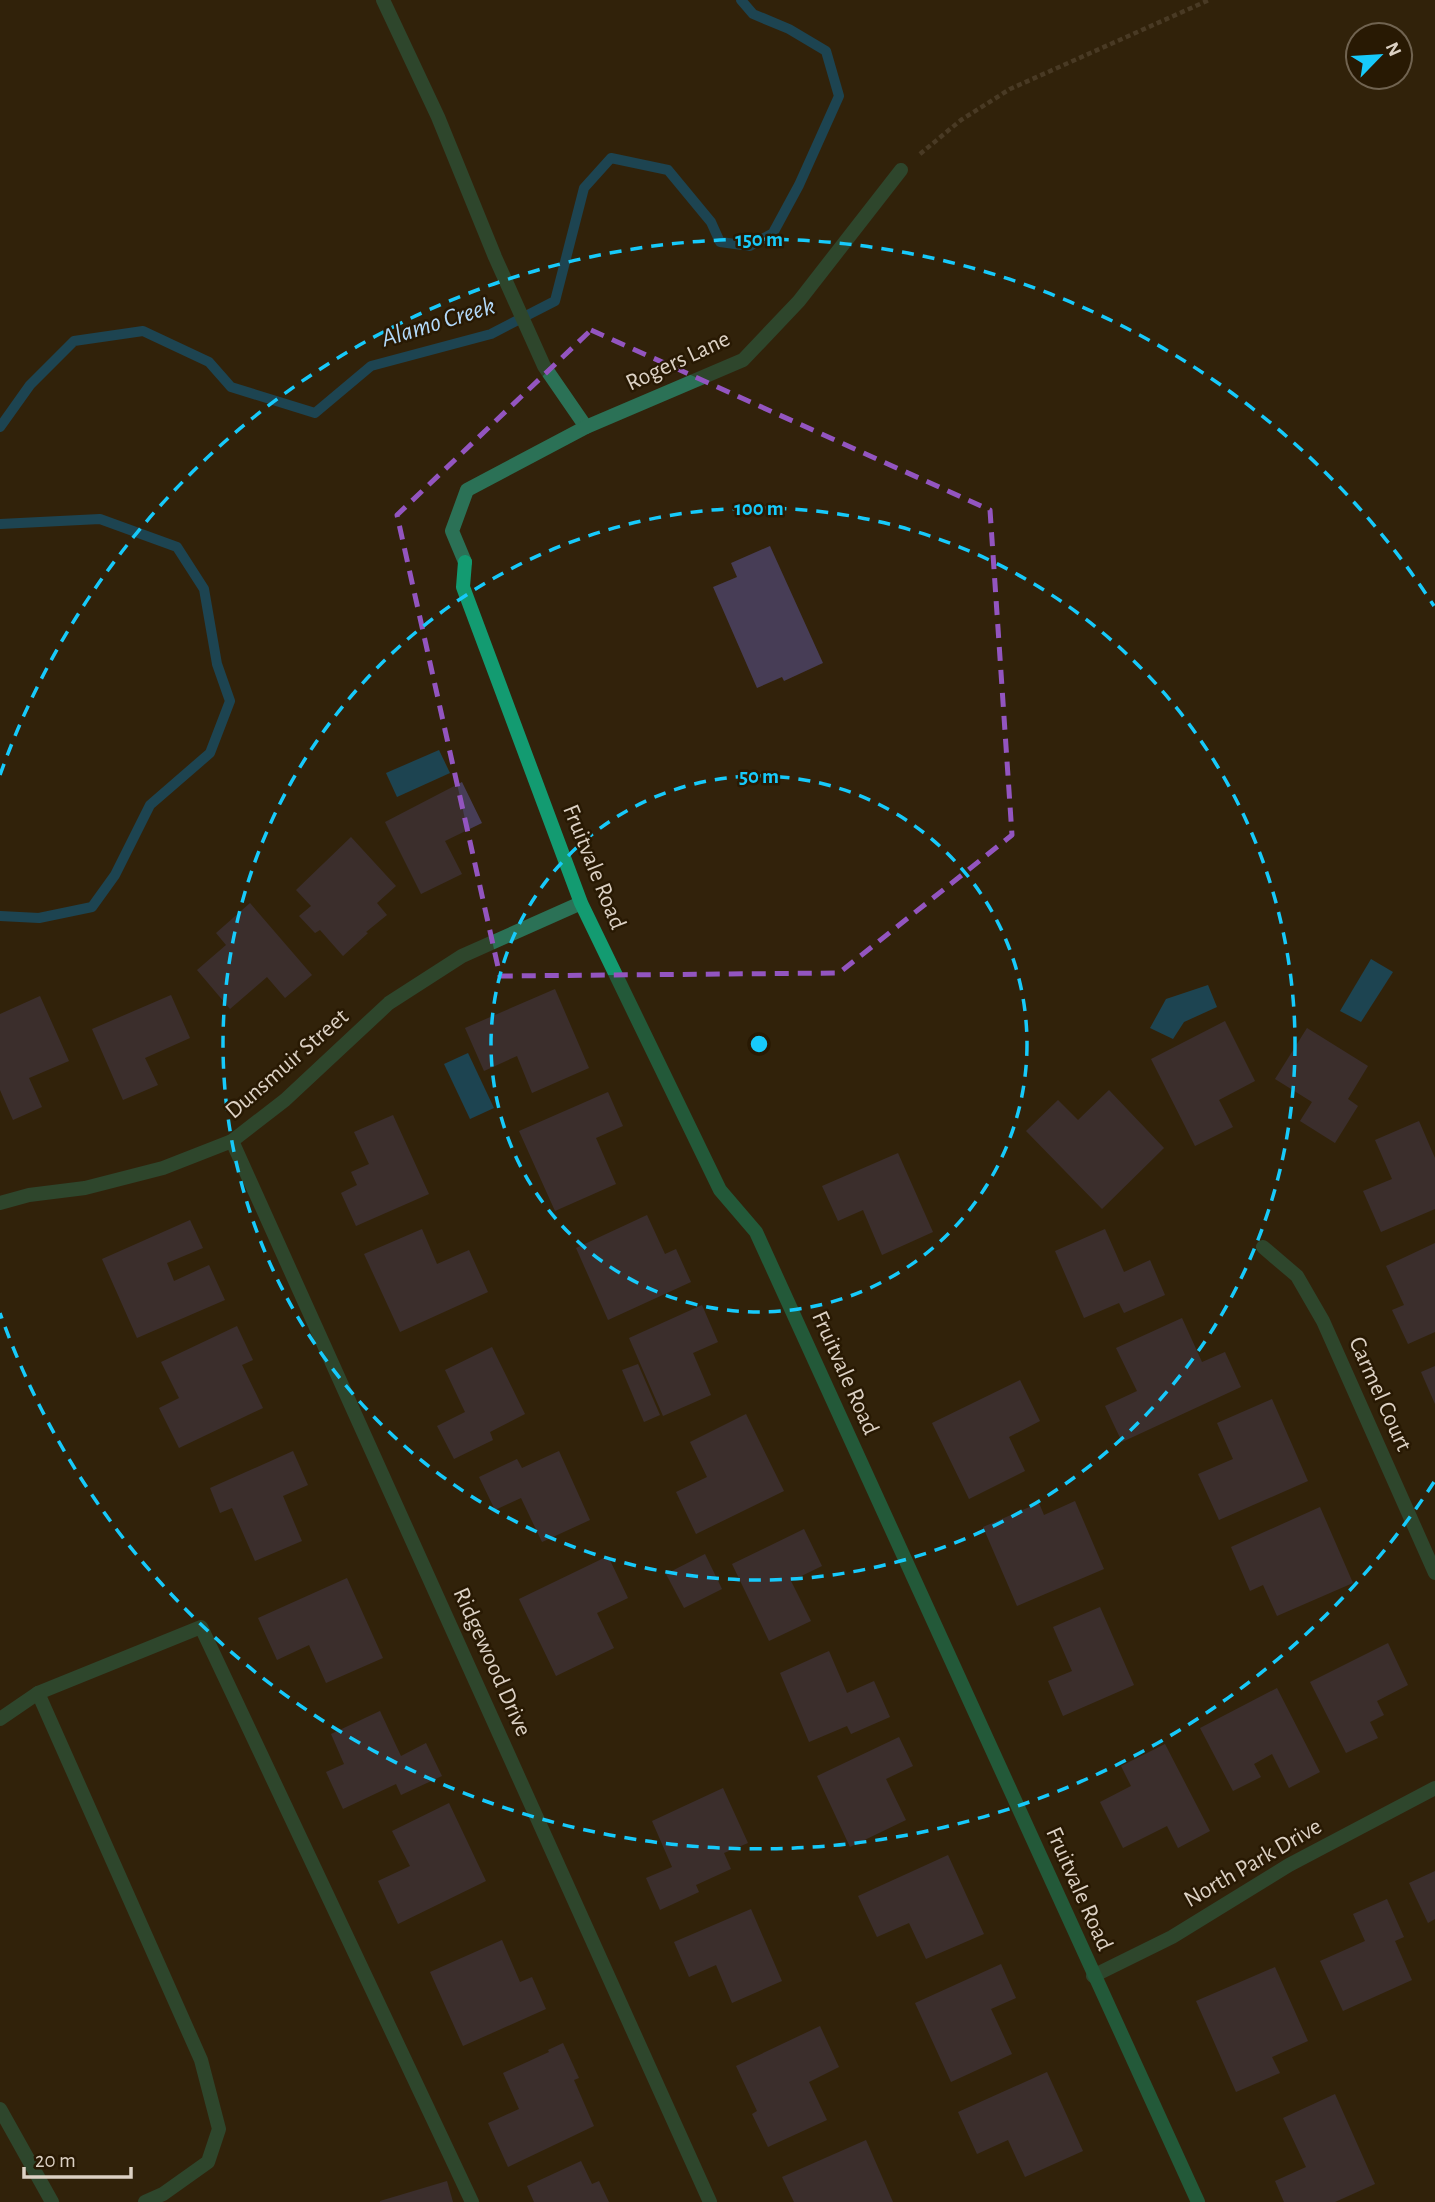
<svg xmlns="http://www.w3.org/2000/svg" width="1435" height="2202" viewBox="0 0 1435 2202" font-family="'Alegreya Sans',sans-serif">
  <style>
    .water { fill: #056da7 }
    .lines { fill: none; stroke-linecap: round; stroke-linejoin: round }
    .stream { stroke: #056da7; stroke-width: 10 }
    .building { fill: #473d56 }
    .path { stroke: #675844; stroke-width: 4.5; stroke-dasharray: 5 3.5; stroke-linecap: butt }
    .lane { stroke: #2b7156; stroke-width: 14 }
    .street { stroke: #2b7156; stroke-width: 14 }
    .secondary { stroke: #139b71; stroke-width: 14 }
    .marked { fill: none; stroke: #9355c0; stroke-width: 5; stroke-dasharray: 14 9; stroke-linejoin: round }
    .ring { fill: none; stroke: #17cafb; stroke-width: 3.5; stroke-dasharray: 12 9 }
    .labels { text-anchor: middle; dominant-baseline: central; stroke-width: 5; stroke-linejoin: round; paint-order: stroke }
    .street-label { font-size: 24px; fill: #dcd1c4; stroke: #281903 }
    .water-label { font-size: 26px; font-style: italic; fill: #b2d9fa; stroke: #281903 }
    .centre { fill: #17cafb; stroke: #281903; stroke-width: 3.5 }
    .ring-label { font-size: 21px; text-anchor: middle; font-weight: bold; fill: #17cafb; stroke: #281903; stroke-width: 5; stroke-linejoin: round; paint-order: stroke }
  </style>
  <rect width="100%" height="100%" fill="#32220b"/>
  <g class="water">
    <path d="M439,750L450,773L397,797L386,773Z"/>
    <path d="M1371,959L1393,972L1361,1022L1340,1011Z"/>
    <path d="M1208,985L1217,1007L1184,1022L1173,1039L1150,1028L1166,999Z"/>
    <path d="M468,1053L494,1108L470,1119L444,1064Z"/>
  </g>
  <g class="lines">
    <g class="stream">
      <path d="M0,427L30,385L74,341L143,331L209,362L231,387L315,413L371,366L491,334L555,301L584,188L611,158L668,170L711,222L720,242L750,246L773,233L799,185L839,96L826,51L789,29L753,14L741,0"/>
      <path d="M0,524L100,519L177,547L204,589L217,664L230,701L210,753L150,805L115,875L92,907L39,918L0,916"/>
    </g>
  </g>
  <g class="building">
    <path d="M770,546L823,663L784,681L782,677L757,688L713,587L737,577L731,563Z"/>
    <path d="M462,782L482,823L445,841L462,874L421,894L385,822Z"/>
    <path d="M351,837L396,886L377,903L387,915L366,932L368,933L343,956L320,930L315,933L299,916L311,906L296,890Z"/>
    <path d="M250,903L312,975L285,998L267,977L230,1009L197,970L226,945L216,933Z"/>
    <path d="M555,989L589,1068L532,1093L517,1056L484,1071L465,1028Z"/>
    <path d="M171,995L190,1038L145,1058L158,1085L123,1100L92,1029Z"/>
    <path d="M40,996L69,1061L29,1078L42,1107L13,1120L0,1090V1014Z"/>
    <path d="M1225,1021L1255,1081L1219,1100L1233,1127L1195,1146L1151,1059Z"/>
    <path d="M1307,1028L1368,1066L1348,1099L1358,1106L1335,1143L1300,1121L1312,1102L1275,1079Z"/>
    <path d="M1109,1090L1164,1148L1102,1209L1026,1131L1058,1100L1078,1120Z"/>
    <path d="M608,1092L623,1126L596,1138L616,1184L555,1211L519,1131Z"/>
    <path d="M393,1115L429,1194L356,1226L341,1193L357,1185L351,1172L369,1164L354,1132Z"/>
    <path d="M1419,1121L1435,1158V1209L1381,1232L1363,1191L1392,1179L1375,1140Z"/>
    <path d="M898,1153L933,1232L882,1255L863,1210L838,1221L822,1186Z"/>
    <path d="M647,1215L665,1254L676,1249L691,1282L608,1320L576,1248Z"/>
    <path d="M190,1220L203,1248L167,1263L174,1281L209,1265L225,1300L137,1338L102,1259Z"/>
    <path d="M422,1229L437,1264L469,1250L488,1292L400,1332L364,1254Z"/>
    <path d="M1105,1229L1124,1272L1150,1260L1165,1295L1124,1313L1119,1303L1084,1318L1055,1251Z"/>
    <path d="M1435,1243V1332L1408,1344L1392,1310L1404,1305L1386,1266Z"/>
    <path d="M702,1305L718,1342L693,1353L711,1395L663,1416L629,1338Z"/>
    <path d="M1182,1318L1202,1362L1225,1352L1241,1387L1122,1442L1105,1406L1137,1391L1116,1348Z"/>
    <path d="M237,1326L253,1360L242,1365L263,1408L179,1448L159,1408L179,1398L161,1362Z"/>
    <path d="M492,1347L525,1414L490,1432L493,1440L454,1459L437,1426L465,1412L445,1370Z"/>
    <path d="M638,1364L660,1415L644,1422L622,1370Z"/>
    <path d="M1435,1366V1404L1421,1372Z"/>
    <path d="M1020,1380L1040,1421L1009,1437L1025,1471L969,1499L932,1423Z"/>
    <path d="M1272,1399L1308,1481L1219,1520L1198,1474L1233,1459L1217,1423Z"/>
    <path d="M746,1414L784,1491L696,1534L676,1492L707,1477L690,1442Z"/>
    <path d="M293,1451L308,1485L283,1496L302,1541L255,1561L232,1508L220,1513L210,1488Z"/>
    <path d="M559,1451L590,1520L542,1542L521,1498L495,1510L479,1477L517,1459L522,1468Z"/>
    <path d="M1075,1501L1104,1569L1017,1606L983,1527L1039,1503L1044,1515Z"/>
    <path d="M1320,1507L1353,1583L1277,1616L1263,1585L1250,1591L1231,1547Z"/>
    <path d="M804,1529L822,1566L791,1581L811,1621L769,1641L732,1564Z"/>
    <path d="M705,1554L722,1589L684,1608L666,1574Z"/>
    <path d="M608,1556L628,1598L597,1613L614,1648L556,1676L519,1599Z"/>
    <path d="M347,1578L383,1658L326,1683L309,1645L277,1660L258,1618Z"/>
    <path d="M1100,1607L1134,1685L1063,1716L1048,1681L1072,1671L1053,1627Z"/>
    <path d="M1388,1643L1408,1685L1377,1701L1384,1715L1370,1722L1378,1738L1346,1753L1310,1682Z"/>
    <path d="M829,1651L847,1693L874,1681L890,1717L851,1734L847,1726L809,1742L780,1673Z"/>
    <path d="M1277,1688L1320,1772L1289,1788L1272,1754L1254,1764L1261,1777L1233,1791L1200,1728Z"/>
    <path d="M380,1711L401,1756L426,1743L442,1776L401,1795L396,1784L343,1809L326,1772L344,1764L331,1734Z"/>
    <path d="M899,1737L913,1766L886,1779L906,1820L850,1847L817,1776Z"/>
    <path d="M1165,1744L1210,1831L1178,1848L1167,1826L1123,1848L1100,1802L1131,1786L1121,1766Z"/>
    <path d="M723,1788L748,1843L724,1853L731,1869L696,1885L699,1892L660,1910L646,1878L672,1867L652,1821Z"/>
    <path d="M449,1803L486,1881L398,1924L378,1881L410,1866L392,1831Z"/>
    <path d="M948,1855L984,1934L926,1959L909,1923L877,1937L858,1896Z"/>
    <path d="M1435,1871V1919L1428,1923L1409,1883Z"/>
    <path d="M1387,1899L1404,1937L1395,1941L1412,1980L1343,2011L1320,1961L1365,1941L1353,1914Z"/>
    <path d="M751,1909L782,1981L732,2003L716,1965L689,1977L674,1942Z"/>
    <path d="M502,1940L520,1982L532,1977L546,2009L463,2046L430,1972Z"/>
    <path d="M1001,1964L1016,1998L991,2009L1012,2054L951,2082L915,2003Z"/>
    <path d="M1275,1967L1308,2041L1272,2057L1280,2073L1236,2092L1196,2001Z"/>
    <path d="M820,2026L839,2067L809,2082L827,2120L768,2147L752,2114L757,2111L736,2066Z"/>
    <path d="M563,2043L579,2078L574,2080L594,2126L508,2167L488,2123L519,2109L503,2073L549,2052L548,2050Z"/>
    <path d="M1047,2072L1083,2151L1025,2177L1008,2140L977,2154L958,2112Z"/>
    <path d="M1335,2094L1375,2184L1335,2202H1284L1275,2181L1306,2167L1283,2118Z"/>
    <path d="M866,2140L893,2202H794L782,2177Z"/>
    <path d="M581,2161L592,2184L599,2181L609,2202H534L527,2186Z"/>
    <path d="M447,2181L453,2202H380V2201Z"/>
  </g>
  <g class="lines">
    <path class="path" d="M920,154L961,120L1010,89L1209,0"/>
    <g class="lane">
      <path d="M383,0L438,117L495,257L544,366L586,427"/>
      <path d="M465,562L452,531L467,490L586,427L743,360L799,301L901,170"/>
    </g>
    <g class="street">
      <path d="M232,1141L710,2202"/>
      <path d="M0,1203L29,1195L85,1188L163,1168L232,1141L285,1100L389,1003L462,956L581,903"/>
      <path d="M1263,1247L1297,1276L1323,1321L1435,1573"/>
      <path d="M38,1693L201,1627L472,2202"/>
      <path d="M0,1719L38,1693L201,2060L219,2129L208,2162L163,2194L145,2202"/>
      <path d="M1093,1976L1172,1937L1289,1865L1435,1788"/>
      <path d="M0,2109L52,2202"/>
    </g>
    <path class="secondary" d="M465,562L463,587L581,903L720,1190L756,1232L1198,2202"/>
  </g>
  <path d="M0 0H1435V2202H0ZM591,330L990,510L1012,835L839,973L500,976L397,515Z" fill="#32220b" fill-opacity=".55" fill-rule="evenodd"/>
  <path class="marked" d="M591,330L990,510L1012,835L839,973L500,976L397,515Z"/>
  <g class="ring">
    <circle cx="759" cy="1044" r="268"/>
    <circle cx="759" cy="1044" r="536"/>
    <path d="M1434 1482A805 805 0 0 1 0 1313M0 775A805 805 0 0 1 1434 606"/>
  </g>
  <g class="labels">
    <g class="street-label">
      <text transform="translate(678 361) rotate(-25)">Rogers Lane</text>
      <text transform="translate(594 867) rotate(68)">Fruitvale Road</text>
      <text transform="translate(287 1064) rotate(-41)">Dunsmuir Street</text>
      <text transform="translate(845 1373) rotate(66)">Fruitvale Road</text>
      <text transform="translate(1380 1394) rotate(66)">Carmel Court</text>
      <text transform="translate(492 1662) rotate(66)">Ridgewood Drive</text>
      <text transform="translate(1253 1863) rotate(-30)">North Park Drive</text>
      <text transform="translate(1079 1889) rotate(66)">Fruitvale Road</text>
    </g>
    <g class="water-label">
      <text transform="translate(438 322) rotate(-17)">Alamo Creek</text>
    </g>
  </g>
  <circle cx="759" cy="1044" r="10" class="centre"/>
  <g class="ring-label">
    <text x="759" y="246">150 m</text>
    <text x="759" y="515">100 m</text>
    <text x="759" y="783">50 m</text>
  </g>
  <g transform="translate(1379 56) rotate(65)"><circle r="33" fill="#281903" stroke="#706350" stroke-width="2"/>
  <path d="M0-5L12 26L0 18L-12 26Z" fill="#17cafb"/>
  <text y="-10" font-size="19" font-weight="bold" text-anchor="middle" fill="#dcd1c4">N</text>
  </g>
  <path d="M24 2167v10h107v-10" fill="none" stroke="#dcd1c4" stroke-width="3.5"/>
  <text x="35" y="2167" font-size="21" fill="#dcd1c4" stroke="#281903" stroke-width="5" paint-order="stroke">20 m</text>
</svg>
